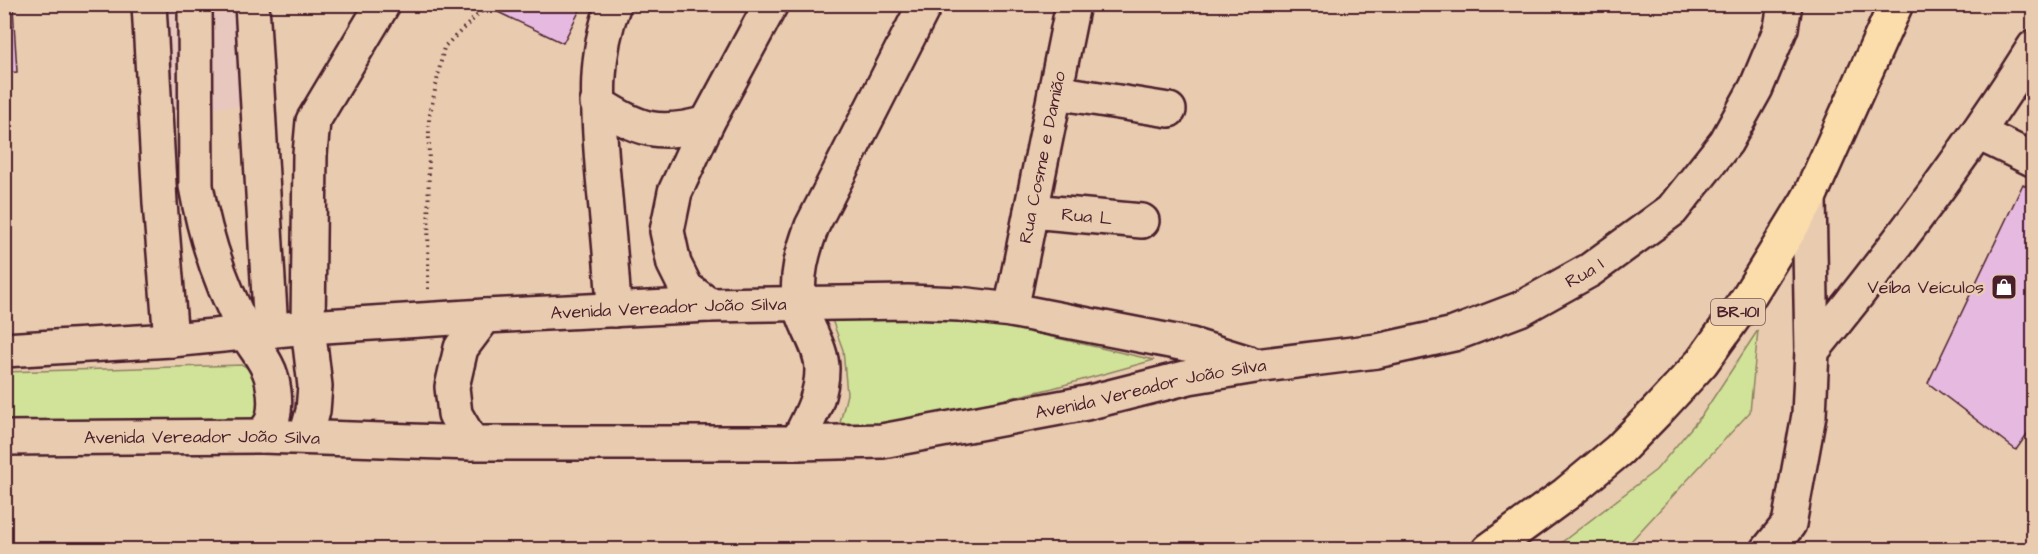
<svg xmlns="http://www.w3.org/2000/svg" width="2038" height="554" viewBox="0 0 2038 554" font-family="'Architects Daughter',sans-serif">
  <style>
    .built { fill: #e8c7be }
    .green { fill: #d1e398; stroke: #8e8162; stroke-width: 1.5 }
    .building { fill: #e6bae0; stroke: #4a1f2b; stroke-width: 1.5 }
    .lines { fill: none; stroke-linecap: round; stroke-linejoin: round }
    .minor-casing { stroke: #4a1f2b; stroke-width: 38 }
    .highway-casing { stroke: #4a1f2b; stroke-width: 38 }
    .path { stroke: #4a1f2b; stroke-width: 4; stroke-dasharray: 1.5 4.5; stroke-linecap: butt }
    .minor { stroke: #e9ccb0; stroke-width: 33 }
    .highway { stroke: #fbddab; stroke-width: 33 }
    .labels { text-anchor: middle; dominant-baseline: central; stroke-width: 5; stroke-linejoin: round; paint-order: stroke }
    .shield { fill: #e9ccb0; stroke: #7a5353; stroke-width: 1.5 }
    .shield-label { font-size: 16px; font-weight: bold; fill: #4a1f2b }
    .street-label { font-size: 18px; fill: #4a1f2b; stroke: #e9ccb0 }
    .poi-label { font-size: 18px; fill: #4a1f2b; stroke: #e9ccb0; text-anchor: end }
  </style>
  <rect width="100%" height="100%" fill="#e9ccb0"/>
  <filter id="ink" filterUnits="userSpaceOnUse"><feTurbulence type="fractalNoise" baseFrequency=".0167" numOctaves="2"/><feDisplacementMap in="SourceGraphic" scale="12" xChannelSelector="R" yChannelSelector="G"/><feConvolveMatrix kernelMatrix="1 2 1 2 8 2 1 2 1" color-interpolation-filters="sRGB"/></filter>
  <g filter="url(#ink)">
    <path class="built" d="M131,5H238L245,106L179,109L141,114Z"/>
    <g class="green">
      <path d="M831,317L977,320L1154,360L1053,388L893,425L840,423L847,394L843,350Z"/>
      <path d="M1758,330L1750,412L1633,539L1621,549H1553L1656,470L1702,415Z"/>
      <path d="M243,365L257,375L265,410L248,425L5,423L4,372Z"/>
    </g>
    <g class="building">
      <path d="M481,4H583L563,43Z"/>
      <path d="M13,7L17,72L4,73V8Z"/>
      <path d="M2023,184L2034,191V424L2016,450L1928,383Z"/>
    </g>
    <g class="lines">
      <g class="minor-casing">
        <g id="minor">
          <path d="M149,4L160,203L171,340"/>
          <path d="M195,4L196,186C205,237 221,286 246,332C254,348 266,359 271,376C274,388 276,405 273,417C272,424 265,431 262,436"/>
          <path d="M252,4L271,331"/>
          <path d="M614,4C593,56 598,109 602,164C606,213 612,261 614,310"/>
          <path d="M1055,92L1169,110"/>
          <path d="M597,103C640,130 657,137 707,123"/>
          <path d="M1978,133L2034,160"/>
          <path id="s1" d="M1031,211L1142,221"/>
          <path d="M709,305L686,288L674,264L667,231L675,192L707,123L771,4"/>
          <path id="s2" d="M1011,310L1073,4"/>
          <path id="s3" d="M4,350L171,340L308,327L485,316L709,305L908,302L959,304L1011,310L1191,345L1249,363"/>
          <path d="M1812,351C1891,254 1967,154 2034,47"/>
          <path d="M306,437L313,411L315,386L308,327L310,154L313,121L383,4"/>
          <path id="s4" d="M4,438L262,436L472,443H797L882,441L1086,403L1189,377L1255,366L1377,351L1454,334L1520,309L1590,270L1672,210L1726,142L1756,88L1781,28L1785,4"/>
          <path d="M472,443L455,414L452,387L461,348L485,316"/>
          <path d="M797,443C809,419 822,397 822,369C822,346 804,326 800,303C795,277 803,250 812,226L925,4"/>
          <path d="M1768,550L1789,524L1809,415L1812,351L1809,198"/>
        </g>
      </g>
      <g class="highway-casing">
        <path id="highway" d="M1489,550L1566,494L1619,450L1658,410L1702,362L1747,299L1809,198L1896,4"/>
      </g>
      <path class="path" d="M428,289L429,119L444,47L486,7"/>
      <use href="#minor" class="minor"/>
      <use href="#highway" class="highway"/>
    </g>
  </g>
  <defs>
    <g id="shop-square" transform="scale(1.35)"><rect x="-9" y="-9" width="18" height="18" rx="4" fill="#4a1f2b" stroke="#e9ccb0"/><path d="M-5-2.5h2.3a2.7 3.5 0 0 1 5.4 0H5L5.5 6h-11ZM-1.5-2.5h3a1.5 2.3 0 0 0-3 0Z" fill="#fff"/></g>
  </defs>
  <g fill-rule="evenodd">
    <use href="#shop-square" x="2004" y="287"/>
  </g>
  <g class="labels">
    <rect class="shield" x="1711" y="299" width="54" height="26" rx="4.5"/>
    <g class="shield-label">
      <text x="1738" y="312">BR-101</text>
    </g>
    <g class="street-label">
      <text stroke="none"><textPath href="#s2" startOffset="156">Rua Cosme e Damião</textPath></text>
      <text stroke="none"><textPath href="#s1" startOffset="56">Rua L</textPath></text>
      <text stroke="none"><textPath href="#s4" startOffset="1605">Rua I</textPath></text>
      <text stroke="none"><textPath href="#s3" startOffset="666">Avenida Vereador João Silva</textPath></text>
      <text stroke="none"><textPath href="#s4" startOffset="1152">Avenida Vereador João Silva</textPath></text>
      <text stroke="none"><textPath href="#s4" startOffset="198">Avenida Vereador João Silva</textPath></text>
    </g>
    <g class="poi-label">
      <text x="1984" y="287">Veíba Veículos</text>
    </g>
  </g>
  <rect width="2038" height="554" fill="none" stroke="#e9ccb0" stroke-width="24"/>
  <rect x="12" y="12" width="2014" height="530" fill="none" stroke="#4a1f2b" stroke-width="2" filter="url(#ink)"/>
</svg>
